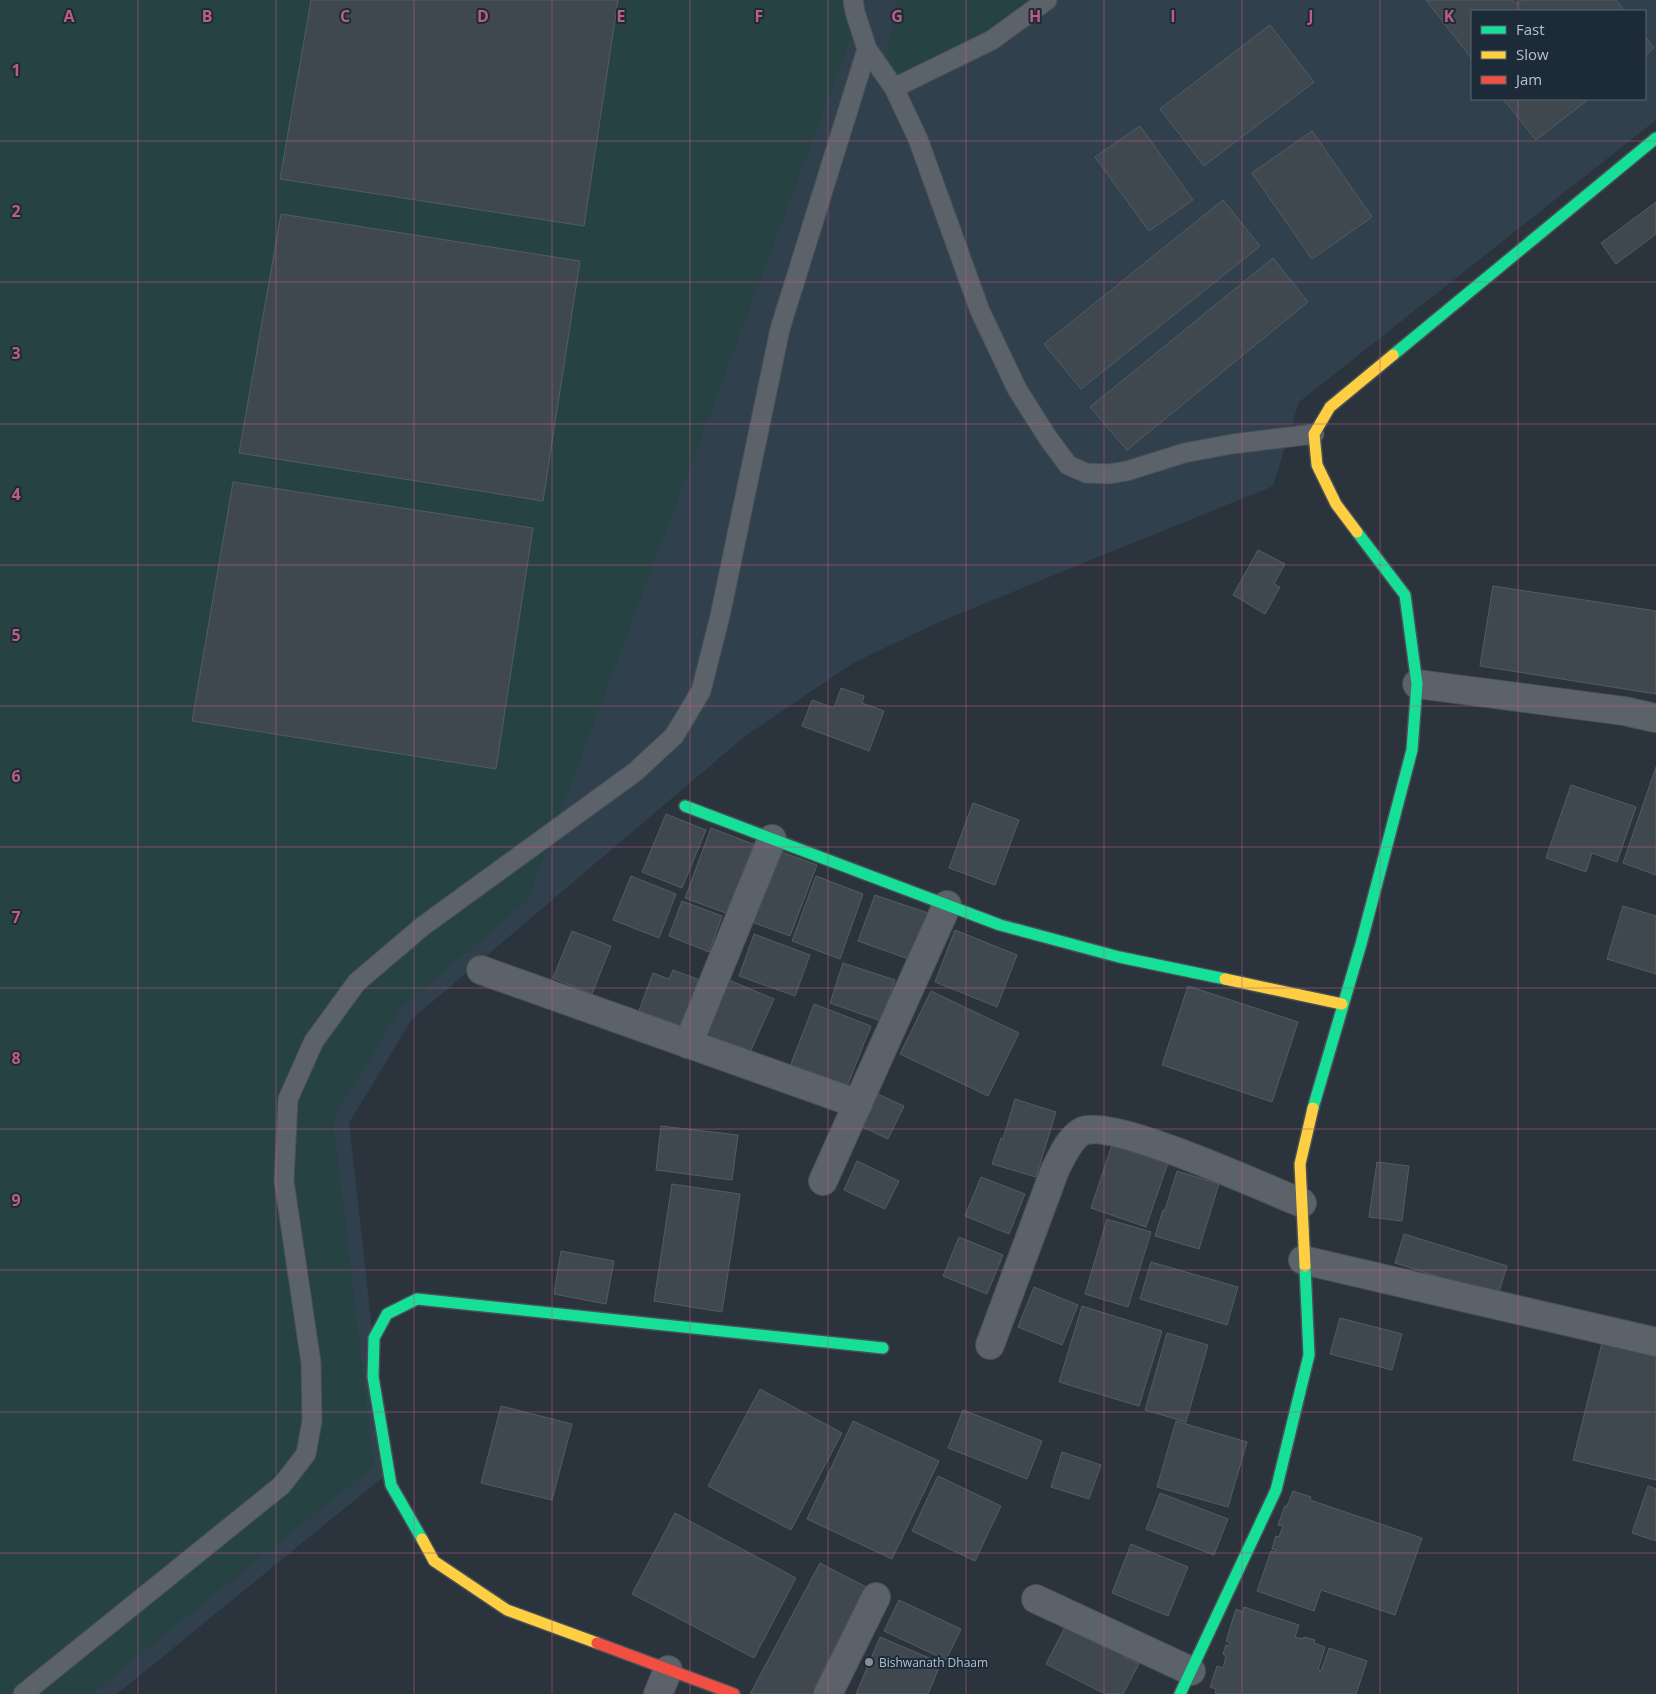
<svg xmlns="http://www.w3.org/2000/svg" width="1656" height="1694" viewBox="0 0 1656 1694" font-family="'Open Sans',sans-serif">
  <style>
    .airport { fill: #31404d; fill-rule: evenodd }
    .green { fill: #274243 }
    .building { fill: #40484f; stroke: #535c63 }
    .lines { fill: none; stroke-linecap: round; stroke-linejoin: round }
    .lane-casing { stroke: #495056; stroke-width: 21 }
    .street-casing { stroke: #495056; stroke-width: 30 }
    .fast-casing { stroke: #495056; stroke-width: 14 }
    .slow-casing { stroke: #495056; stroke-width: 14 }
    .jam-casing { stroke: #495056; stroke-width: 14 }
    .lane { stroke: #5b6269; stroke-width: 19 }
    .street { stroke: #5b6269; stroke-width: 28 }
    .fast { stroke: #16e098; stroke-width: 11 }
    .slow { stroke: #ffcf43; stroke-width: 11 }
    .jam { stroke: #f24e42; stroke-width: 11 }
    .grid { fill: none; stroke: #bd5c88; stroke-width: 1; stroke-opacity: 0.55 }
    .poi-dot { fill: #85909a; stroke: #1d2b38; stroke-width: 2 }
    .labels { text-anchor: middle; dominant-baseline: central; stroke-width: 4; stroke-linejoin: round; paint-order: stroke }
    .poi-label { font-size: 12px; fill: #b5c1cc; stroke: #1d2b38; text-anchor: start }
    .grid-label { font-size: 16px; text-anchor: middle; font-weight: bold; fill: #bd5c88; stroke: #1d2b38; stroke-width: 4; stroke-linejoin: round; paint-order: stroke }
  </style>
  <rect width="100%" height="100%" fill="#2b343c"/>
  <path class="airport" d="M0,0H1656V120L1299,402L1273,486L941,621L853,663L744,737L412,1019L349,1123L388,1473L117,1694H0ZM1472,11H1645V99H1472Z"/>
  <g class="green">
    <path d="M0,0H859L853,33L527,901L400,1009L333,1119L374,1466L91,1694H0Z"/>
    <path d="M898,0H1042L931,83C915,86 893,82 889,63C886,49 895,15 898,0Z"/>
  </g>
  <g class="building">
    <path d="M311,0H618L584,226L280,179Z"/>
    <path d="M1426,0H1512L1516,4L1522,0H1616L1625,11H1472V59Z"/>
    <path d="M1270,25L1314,82L1204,166L1160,109Z"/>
    <path d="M1645,36L1654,48L1645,56Z"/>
    <path d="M1503,99H1589L1536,140Z"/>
    <path d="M1140,126L1193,200L1149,231L1095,157Z"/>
    <path d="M1312,131L1372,217L1312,259L1252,173Z"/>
    <path d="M1223,200L1260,246L1081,389L1044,344Z"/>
    <path d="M1656,202V234L1616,264L1601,243Z"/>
    <path d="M281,214L580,261L543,501L239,453Z"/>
    <path d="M1273,258L1308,302L1127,450L1090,407Z"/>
    <path d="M233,482L533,528L496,769L192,721Z"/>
    <path d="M1258,550L1285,564L1274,584L1280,587L1265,614L1233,595Z"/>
    <path d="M1493,586L1656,611V694L1480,666Z"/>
    <path d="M841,688L864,696L862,703L884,711L869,751L802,726L812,700L834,708Z"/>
    <path d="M1656,767V875L1623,863Z"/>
    <path d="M1571,785L1636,807L1617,862L1592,853L1586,872L1546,858Z"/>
    <path d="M973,803L1019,820L995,885L949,868Z"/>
    <path d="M666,814L706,830L682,888L642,872Z"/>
    <path d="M711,828L758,846L731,915L685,898Z"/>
    <path d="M776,850L817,865L790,936L749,921Z"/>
    <path d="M631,876L676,894L659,938L613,920Z"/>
    <path d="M816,876L863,894L840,959L792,941Z"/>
    <path d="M875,895L931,914L914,961L858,941Z"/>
    <path d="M682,901L722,916L709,952L669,936Z"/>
    <path d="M1623,906L1656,916V974L1607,959Z"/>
    <path d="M955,930L1017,955L997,1007L935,982Z"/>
    <path d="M572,931L611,946L592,994L553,978Z"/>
    <path d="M754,934L810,955L795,996L739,976Z"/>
    <path d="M843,963L895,980L881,1021L830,1003Z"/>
    <path d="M673,970L700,980L680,1032L637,1016L653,973L669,979Z"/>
    <path d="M729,980L774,999L748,1057L704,1038Z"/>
    <path d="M1188,986L1298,1022L1272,1102L1162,1065Z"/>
    <path d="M931,991L1019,1033L988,1096L900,1054Z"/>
    <path d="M814,1004L871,1026L845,1091L789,1069Z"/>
    <path d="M871,1091L904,1106L888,1139L856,1124Z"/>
    <path d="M1015,1099L1056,1112L1036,1177L992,1164L1001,1138L1003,1139Z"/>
    <path d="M661,1126L738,1135L732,1180L656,1170Z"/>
    <path d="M1114,1139L1170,1157L1146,1227L1091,1208Z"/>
    <path d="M857,1161L899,1181L885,1209L844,1190Z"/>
    <path d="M1377,1162L1409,1166L1402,1221L1369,1217Z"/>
    <path d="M1177,1171L1219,1184L1199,1249L1155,1236L1163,1210H1165Z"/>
    <path d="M981,1177L1025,1194L1009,1234L965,1216Z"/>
    <path d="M672,1184L740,1194L722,1312L654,1301Z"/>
    <path d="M1107,1219L1151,1232L1128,1307L1085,1294Z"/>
    <path d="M1404,1234L1507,1266L1498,1295L1395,1263Z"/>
    <path d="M959,1237L1003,1255L987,1294L943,1276Z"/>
    <path d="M561,1251L614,1261L606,1304L554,1294Z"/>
    <path d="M1151,1262L1238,1287L1227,1325L1140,1299Z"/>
    <path d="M1034,1287L1078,1305L1062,1345L1018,1327Z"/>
    <path d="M1082,1306L1162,1331L1139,1406L1059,1382Z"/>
    <path d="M1340,1318L1402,1334L1392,1370L1330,1354Z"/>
    <path d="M1167,1333L1208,1345L1186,1422L1145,1410Z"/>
    <path d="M1602,1343L1656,1356V1480L1573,1460Z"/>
    <path d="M760,1389L842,1433L791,1530L708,1486Z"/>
    <path d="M501,1406L572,1424L552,1500L481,1483Z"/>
    <path d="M963,1410L1042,1441L1027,1479L948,1448Z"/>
    <path d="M853,1421L939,1461L892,1559L807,1519Z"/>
    <path d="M1176,1421L1247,1442L1228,1507L1157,1487Z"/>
    <path d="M1062,1452L1101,1465L1089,1499L1051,1487Z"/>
    <path d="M938,1476L1001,1506L975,1561L912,1531Z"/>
    <path d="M1648,1486L1656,1489V1541L1632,1533Z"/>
    <path d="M1293,1491L1311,1497L1310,1500L1422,1538L1395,1615L1321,1590L1314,1611L1257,1591L1271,1551L1275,1552L1276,1550L1272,1549L1276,1536L1279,1537L1283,1526L1278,1525L1285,1506H1287Z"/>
    <path d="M1160,1493L1228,1519L1214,1555L1146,1529Z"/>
    <path d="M675,1513L796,1578L754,1658L632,1594Z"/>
    <path d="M1131,1544L1188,1567L1168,1616L1112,1593Z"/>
    <path d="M820,1563L870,1589L814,1694H750Z"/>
    <path d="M899,1600L961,1629L946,1660L884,1631Z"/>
    <path d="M1244,1607L1299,1625L1295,1637L1303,1639L1304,1637L1315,1640L1314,1643L1325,1647L1318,1670L1321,1671L1329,1648L1367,1661L1356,1694H1215L1216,1689L1210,1687L1217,1666L1223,1668L1226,1656L1223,1654L1226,1645L1229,1646L1230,1643L1226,1641L1236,1609L1243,1612Z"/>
    <path d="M1065,1627L1104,1647L1107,1640L1128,1651L1124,1657L1139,1664L1123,1694H1105L1046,1664Z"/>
    <path d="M880,1637L941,1663L928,1694H856Z"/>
  </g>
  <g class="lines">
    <g class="lane-casing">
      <g id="lane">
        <path d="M853,0L855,12L867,49L894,88L918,139L980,311L1017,389L1048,438L1068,465L1086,473L1108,474L1127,471L1184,453L1232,444L1314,434"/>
        <path d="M894,88L992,40L1047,0"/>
        <path d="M23,1694L282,1485L306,1454L312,1421L311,1363L284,1181L288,1099L314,1041L357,982L423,926L635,772L674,736L701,691L720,616L780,329L867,49"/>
      </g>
    </g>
    <g class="street-casing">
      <g id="street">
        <path d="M1417,684L1624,711L1656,718"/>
        <path d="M481,970L858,1104"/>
        <path d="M688,1044L772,839"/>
        <path d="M823,1181L947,905"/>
        <path d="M1303,1260L1656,1342"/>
        <path d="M990,1345L1055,1170C1061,1158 1070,1137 1083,1131C1115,1119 1264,1188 1302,1203"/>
        <path d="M1036,1599L1191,1671"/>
        <path d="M658,1694L668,1670"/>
        <path d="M828,1694L876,1597"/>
      </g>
    </g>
    <g class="fast-casing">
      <g id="fast">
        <path d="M1393,355L1656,138"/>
        <path d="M685,806L1000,925L1119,957L1225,979"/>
        <path d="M1313,1108L1361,944L1412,750L1417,684L1405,595L1357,532"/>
        <path d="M422,1539L391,1485L373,1377L374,1338L387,1314L417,1299L883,1348"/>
        <path d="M1180,1694L1276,1490L1309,1355L1305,1266"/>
      </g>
    </g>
    <g class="slow-casing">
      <g id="slow">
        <path d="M1357,532L1336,504L1317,465L1314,434L1330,407L1393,355"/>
        <path d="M1225,979L1342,1004"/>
        <path d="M1305,1266L1300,1164L1313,1108"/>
        <path d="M422,1539L434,1561L507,1610L597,1643"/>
      </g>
    </g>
    <g class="jam-casing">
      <path id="jam" d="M597,1643L734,1694"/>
    </g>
    <use href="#lane" class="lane"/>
    <use href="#street" class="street"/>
    <use href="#fast" class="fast"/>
    <use href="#slow" class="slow"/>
    <use href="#jam" class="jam"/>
  </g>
  <path class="grid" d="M138,0V1694M276,0V1694M414,0V1694M552,0V1694M690,0V1694M828,0V1694M966,0V1694M1104,0V1694M1242,0V1694M1380,0V1694M1518,0V11M1518,99V1694M0,141H1656M0,282H1656M0,424H1656M0,565H1656M0,706H1656M0,847H1656M0,988H1656M0,1129H1656M0,1270H1656M0,1412H1656M0,1553H1656"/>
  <circle class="poi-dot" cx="869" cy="1662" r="5"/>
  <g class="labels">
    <g class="poi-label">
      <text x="879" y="1662">Bishwanath Dhaam</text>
    </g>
  </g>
  <g class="grid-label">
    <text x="69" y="22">A</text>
    <text x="207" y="22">B</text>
    <text x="345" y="22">C</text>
    <text x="483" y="22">D</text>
    <text x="621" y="22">E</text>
    <text x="759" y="22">F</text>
    <text x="897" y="22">G</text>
    <text x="1035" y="22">H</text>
    <text x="1173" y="22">I</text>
    <text x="1311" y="22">J</text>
    <text x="1449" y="22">K</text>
    <text x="16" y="76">1</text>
    <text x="16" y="217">2</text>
    <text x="16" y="359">3</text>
    <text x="16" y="500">4</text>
    <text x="16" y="641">5</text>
    <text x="16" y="782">6</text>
    <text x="16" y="923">7</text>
    <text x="16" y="1064">8</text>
    <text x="16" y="1206">9</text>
  </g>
  <rect x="1471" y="10" width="175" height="90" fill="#1d2b38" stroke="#5a6773"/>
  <rect x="1481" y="26" width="25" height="8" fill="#16e098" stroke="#5a6773"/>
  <text x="1516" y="35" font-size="15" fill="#b5c1cc">Fast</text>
  <rect x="1481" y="51" width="25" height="8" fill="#ffcf43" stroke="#5a6773"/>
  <text x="1516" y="60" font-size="15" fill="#b5c1cc">Slow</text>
  <rect x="1481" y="76" width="25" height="8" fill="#f24e42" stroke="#5a6773"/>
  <text x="1516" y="85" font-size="15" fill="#b5c1cc">Jam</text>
</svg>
